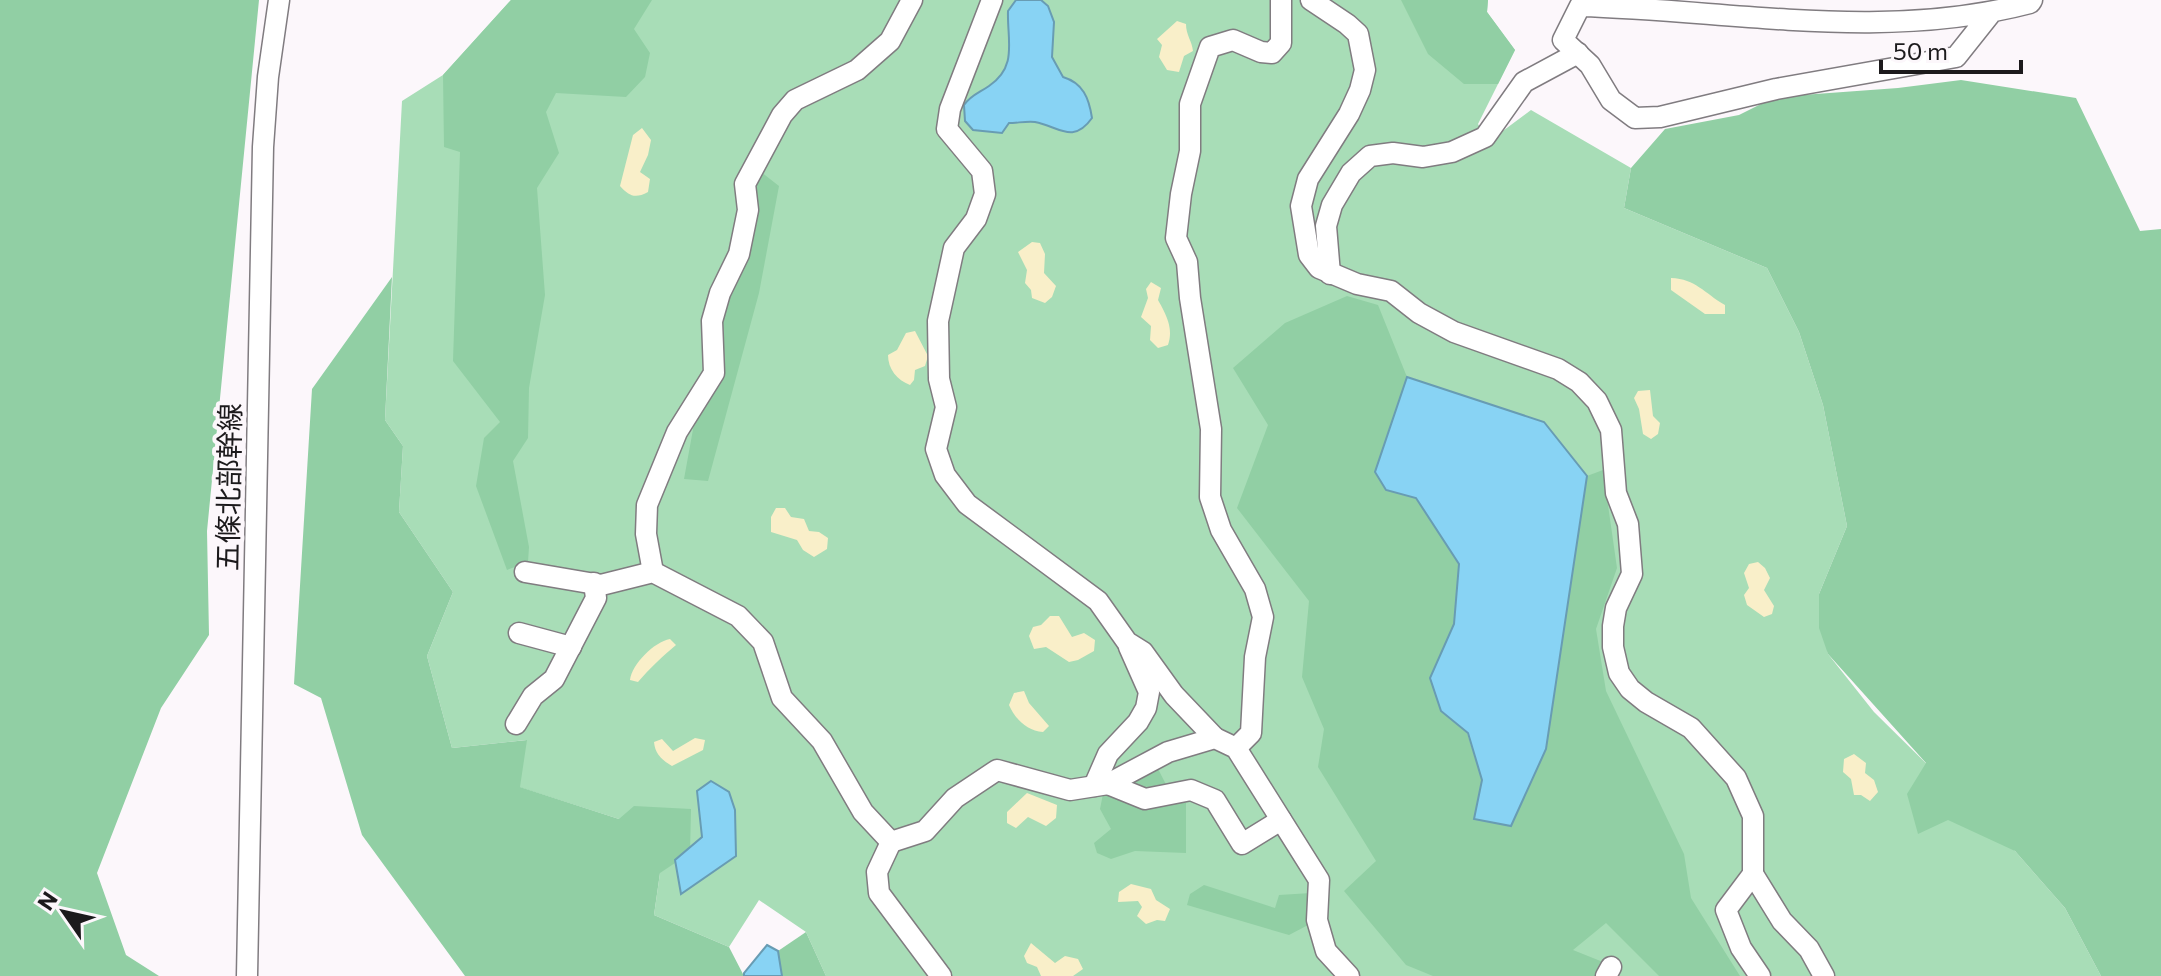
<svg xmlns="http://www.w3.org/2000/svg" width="2161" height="976" viewBox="0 0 2161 976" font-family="Commissioner,'Noto Sans JP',sans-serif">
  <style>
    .green { fill: #a8ddb7 }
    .forest { fill: #91cfa4 }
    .sand { fill: #f9efc9 }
    .water { fill: #88d3f4; stroke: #689cb3; stroke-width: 2 }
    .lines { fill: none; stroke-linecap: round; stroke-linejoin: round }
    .minor-casing { stroke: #807c80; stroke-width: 23 }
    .minor { stroke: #fff; stroke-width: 20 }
    .labels { text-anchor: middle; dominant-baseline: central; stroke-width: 8; stroke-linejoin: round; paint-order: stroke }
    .street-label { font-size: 28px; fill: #1c1a1c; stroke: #fcf7fb }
  </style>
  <rect width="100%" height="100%" fill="#fcf7fb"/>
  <path class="green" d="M511,0H1488L1487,12L1515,50L1478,124L1488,142L1531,110L1631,168L1624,208L1767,268L1799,332L1823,405L1847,526L1819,594L1828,654L1874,712L2015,851L2065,908L2101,976H826L806,932L759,900L729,947L654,915L660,873L619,819L519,787L526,740L452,748L427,656L453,592L399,512L403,446L385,420L402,101L443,75Z"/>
  <g class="forest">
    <path d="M0,0H259L207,531L209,635L161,708L97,873L126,955L159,976H0Z"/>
    <path d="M511,0H652L634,29L650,53L645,77L626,97L556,93L546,112L559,153L537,188L545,295L529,388L528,438L513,461L529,547L528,562L507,570L476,486L484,438L500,422L453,361L460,152L444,147L443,75Z"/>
    <path d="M1401,0H1488L1487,12L1515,50L1498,84H1464L1428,54Z"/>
    <path d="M1961,80L2076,98L2140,231L2161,229V976H2101L2065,908L2015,851L1948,820L1918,834L1907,794L1926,763L1828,654L1819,628V594L1847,526L1823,405L1799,332L1767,268L1624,208L1631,168L1665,129L1739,115L1775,97L1898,88Z"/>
    <path d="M761,172L779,186L759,293L708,481L684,479L694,424L720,373L717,320L745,257L758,202L755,192Z"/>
    <path d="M392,277L385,420L403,446L399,512L453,592L427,656L452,748L527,740L520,787L619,819L634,806L691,809L690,853L660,873L654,915L729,947L744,976H465L362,835L321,698L294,684L312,389Z"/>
    <path d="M1347,296L1378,305L1407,377L1375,472L1386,490L1416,498L1459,564L1454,624L1430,678L1441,711L1467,733L1482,780L1474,819L1511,825L1546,749L1587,476L1603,470L1617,568L1596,629L1606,691L1684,854L1691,898L1740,976H1659L1606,923L1573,950L1603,962L1595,976H1433L1406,965L1344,891L1376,861L1318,767L1324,729L1302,677L1309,601L1237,508L1268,425L1233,368L1285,323Z"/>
    <path d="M1156,765L1174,800L1186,803V853L1135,851L1111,859L1097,853L1094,843L1111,829L1100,809L1103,794Z"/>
    <path d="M1204,885L1275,908L1279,895L1311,893L1310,924L1289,935L1187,905L1190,894Z"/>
    <path d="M806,932L826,976H782L778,951Z"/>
  </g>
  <g class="sand">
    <path d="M1177,21L1186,24C1186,35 1192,41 1193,51L1184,56L1179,72L1167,70L1159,57L1162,45L1157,39Z"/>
    <path d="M642,128L651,140L648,155L640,172L650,179L648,192C635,199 629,196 620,186L633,135Z"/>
    <path d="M1032,242L1040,243L1045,254L1044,273L1056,286L1052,297L1045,303L1032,298L1031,290L1025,283L1027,270L1018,252Z"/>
    <path d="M1671,278C1696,279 1704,293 1725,305V314H1705L1671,290Z"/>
    <path d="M1151,282L1161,288L1158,300C1166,314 1174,329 1168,345L1158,348L1150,340L1151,326L1141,317L1148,298L1146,289Z"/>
    <path d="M915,331L928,356L925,366L915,370L914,380L910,385C897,380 888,369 888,355L897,350L906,333Z"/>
    <path d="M1650,390L1653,416L1660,423L1658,434L1651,439L1643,434L1639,409L1634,398L1638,391Z"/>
    <path d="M776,508H785L791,517L804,519L809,531L819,532L828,538L827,549L814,557L803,550L797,540L771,532V517Z"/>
    <path d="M1758,562L1765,568L1770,578L1764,590L1774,606L1772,614L1764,617L1747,605L1744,595L1749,588L1744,573L1749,564Z"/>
    <path d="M1050,616H1059L1072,637L1084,633L1095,640L1094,651L1078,660L1069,662L1046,647L1034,649L1029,636L1033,627L1041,625Z"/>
    <path d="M670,639L676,645C663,656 649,669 638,682L630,680C632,664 654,642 670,639Z"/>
    <path d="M1024,691L1029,703L1049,726L1043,732C1027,731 1015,719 1009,705L1014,693Z"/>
    <path d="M695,738L705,740L703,750L672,766C662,760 655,754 654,742L662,739L673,751Z"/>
    <path d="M1854,754L1866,763L1865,773L1874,780L1878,792L1870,801L1861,795H1854L1851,779L1843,772L1844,759Z"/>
    <path d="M1027,793L1057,805L1056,818L1046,826L1028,817L1016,828L1007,823V812Z"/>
    <path d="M1131,884L1151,889L1156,900L1170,909L1165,921L1157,920L1146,924L1137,916L1142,907L1138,901L1118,902L1119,892Z"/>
    <path d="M1031,943L1055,963L1065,956L1078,959L1083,969L1073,976H1041L1037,967L1027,963L1024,956Z"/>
  </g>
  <g class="water">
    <path d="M1016,0H1041L1048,6L1054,22L1052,57L1063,77C1083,83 1089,98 1092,118C1073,145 1058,126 1035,122C1027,121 1017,123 1009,123L1002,133L973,130L965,121L964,105C971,95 979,93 989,86C1018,66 1007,41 1008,11Z"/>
    <path d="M1407,377L1544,422L1587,476L1546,749L1511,826L1474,819L1482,780L1468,733L1441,711L1430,678L1454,624L1459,564L1416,498L1386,490L1375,472Z"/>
    <path d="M711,781L729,792L735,810L736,856L681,894L675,860L702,837L697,791Z"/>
    <path d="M767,945L778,951L782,976H744V973Z"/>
  </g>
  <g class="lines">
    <g class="minor-casing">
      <g id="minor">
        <path d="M992,0L950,109L947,129L982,171L985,194L976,219L954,248L938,321L939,379L946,407L936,449L945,475L967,504L1098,601L1127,642L1143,652L1174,695L1215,738"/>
        <path d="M1311,0L1347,24L1358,34L1365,70L1360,90L1349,114L1308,179L1301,206L1309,255L1319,268L1357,284L1391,291L1419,313L1454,332L1558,369L1579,382L1597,401L1611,430L1616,493L1628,524L1632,574L1616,608L1613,626V647L1619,673L1630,689L1646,702L1691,728L1736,778L1753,816V874L1726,910L1741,948L1760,976"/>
        <path d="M1991,13L1956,57L1776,89L1660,117L1635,118L1611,100L1590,65L1563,40L1580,6C1730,10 1882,42 2030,3L2032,0"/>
        <path d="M1330,274L1326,226L1332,205L1351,173L1370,156L1393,153L1423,157L1452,152L1485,137L1524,82L1578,53"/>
        <path d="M525,572L601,585L653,572L738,616L763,642L782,698L822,741L863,812L891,842L925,831L955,798L997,770L1070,790L1108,784L1168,752L1215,738L1236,748L1319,880L1317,920L1326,951L1349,976"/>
        <path d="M653,572L646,534L647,505L677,432L714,373L712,321L720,293L739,254L748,210L745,184L782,115L795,100L857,70L890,41L912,0"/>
        <path d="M519,633L571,647"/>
        <path d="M516,724L533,696L554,679L596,598L594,583"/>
        <path d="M1236,748L1251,733L1255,657L1263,617L1255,589L1221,530L1210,497L1211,429L1190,298L1187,262L1176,238L1181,194L1190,151V104L1210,47L1233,40L1261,52L1272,53L1281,43V0"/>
        <path d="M1108,784L1145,799L1191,790L1215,800L1242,844L1281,820"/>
        <path d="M1094,786L1108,754L1138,722L1146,708L1149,692L1129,647"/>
        <path d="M891,842L877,872L879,893L941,976"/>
        <path d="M1753,874L1782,921L1809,949L1824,976"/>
        <path d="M247,976L263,147L268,77L279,0"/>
        <path d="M1606,976L1611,967"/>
      </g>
    </g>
    <use href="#minor" class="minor"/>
  </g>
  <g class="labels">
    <g class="street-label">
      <text transform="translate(228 487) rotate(-89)">五條北部幹線</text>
    </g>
  </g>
  <g transform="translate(64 912) rotate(304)" stroke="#fcf7fb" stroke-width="6" paint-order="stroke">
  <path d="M0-6L14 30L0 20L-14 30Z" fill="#1c1a1c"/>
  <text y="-12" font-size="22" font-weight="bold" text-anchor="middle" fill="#1c1a1c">N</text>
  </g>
  <path d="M1881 60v12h140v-12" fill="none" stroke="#1c1a1c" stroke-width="4"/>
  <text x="1893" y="60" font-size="24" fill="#1c1a1c" stroke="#fcf7fb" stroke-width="6" paint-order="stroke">50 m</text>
</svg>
